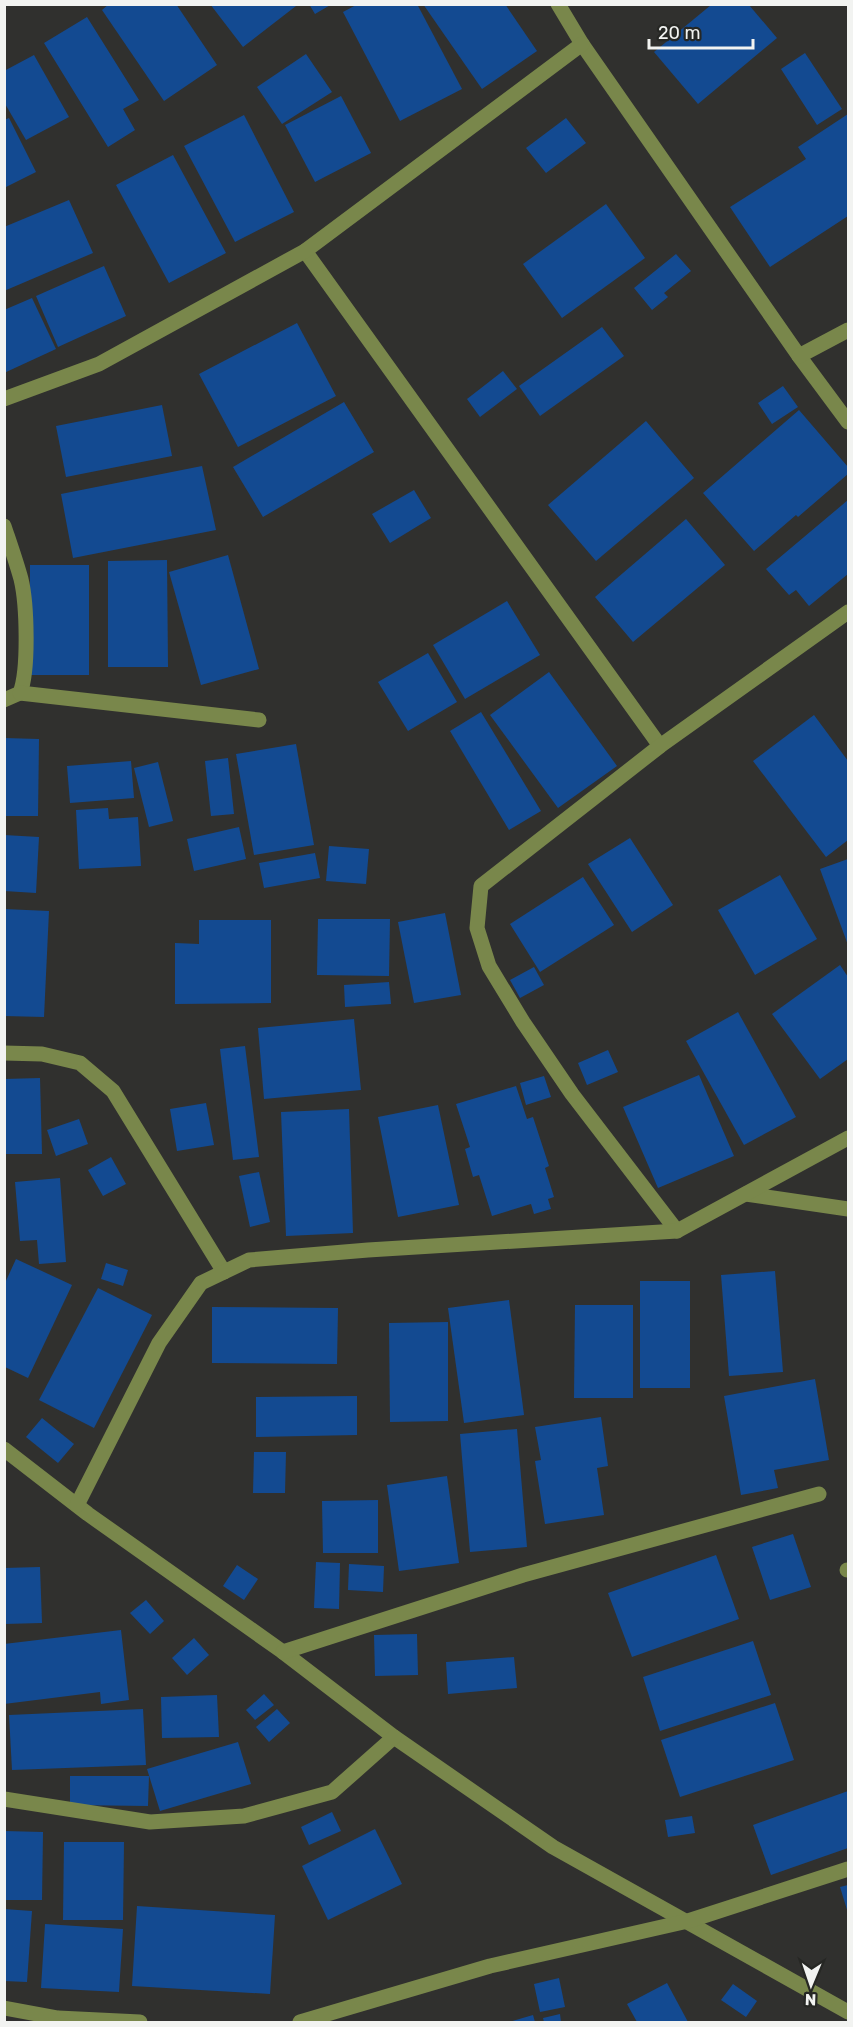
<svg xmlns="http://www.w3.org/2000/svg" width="853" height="2027" viewBox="0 0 853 2027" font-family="Rubik,sans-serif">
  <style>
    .building { fill: #134a91 }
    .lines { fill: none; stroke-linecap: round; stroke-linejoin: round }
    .minor { stroke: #79874b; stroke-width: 15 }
  </style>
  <rect width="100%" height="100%" fill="#30302e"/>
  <g class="building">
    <path d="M109,4H176L217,65L164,101L102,10Z"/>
    <path d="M210,4H295L296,6L243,47Z"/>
    <path d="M309,4H332L315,14Z"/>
    <path d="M358,4H417L462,89L400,121L343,12Z"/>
    <path d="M423,4H505L537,51L482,89Z"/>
    <path d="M711,5H749L777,38L698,104L654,52Z"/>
    <path d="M87,17L139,100L123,109L135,130L108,147L44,43Z"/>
    <path d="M805,53L842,109L817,125L781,69Z"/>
    <path d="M306,54L332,92L282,124L257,87Z"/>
    <path d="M34,55L69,117L26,140L4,102V71Z"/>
    <path d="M341,96L371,153L315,182L285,125Z"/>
    <path d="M848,114V216L770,267L730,207L806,159L798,147Z"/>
    <path d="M244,115L294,212L235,242L184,146Z"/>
    <path d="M9,118L36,172L4,188V120Z"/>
    <path d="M566,118L586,143L546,173L526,148Z"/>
    <path d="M173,155L226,253L169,283L116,185Z"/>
    <path d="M69,200L93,253L4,291V227Z"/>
    <path d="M606,204L645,258L562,318L523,264Z"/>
    <path d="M676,254L691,271L664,293L668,297L652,310L634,288Z"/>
    <path d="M104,266L126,316L58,347L36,296Z"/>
    <path d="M32,298L56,349L4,373V310Z"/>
    <path d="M297,323L336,396L238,447L199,374Z"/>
    <path d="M602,327L624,356L540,416L519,386Z"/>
    <path d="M503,371L517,389L480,417L467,399Z"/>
    <path d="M783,386L798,407L772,424L758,403Z"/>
    <path d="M344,402L374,452L263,517L233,467Z"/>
    <path d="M162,405L172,456L66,477L56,426Z"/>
    <path d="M799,410L848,467V474L798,517L796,515L754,551L703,493Z"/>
    <path d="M646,421L694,478L596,561L548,505Z"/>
    <path d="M202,466L216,530L73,558L61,494Z"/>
    <path d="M414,490L431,518L390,543L372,514Z"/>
    <path d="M848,500V574L809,606L796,590L789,595L766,569Z"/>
    <path d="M686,519L725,565L633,642L595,597Z"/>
    <path d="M228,555L259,669L201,685L169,572Z"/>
    <path d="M167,560L168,667H108V561Z"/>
    <rect x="30" y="565" width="59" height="110"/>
    <path d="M507,601L540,655L465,699L433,645Z"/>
    <path d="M428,653L457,702L408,731L378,682Z"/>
    <path d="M549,672L617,766L558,808L490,715Z"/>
    <path d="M481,712L541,811L509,830L450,731Z"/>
    <path d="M814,715L848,761V840L826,857L753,761Z"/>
    <path d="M4,738L39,739L38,816H4Z"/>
    <path d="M296,744L314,845L254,855L236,754Z"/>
    <path d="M228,758L234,814L211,816L205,761Z"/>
    <path d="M131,761L134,798L70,803L67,766Z"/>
    <path d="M158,762L173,821L149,827L134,768Z"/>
    <path d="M108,808L109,819L138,817L141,866L79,869L76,810Z"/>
    <path d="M239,827L246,859L194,871L187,839Z"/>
    <path d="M4,835L39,837L36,893L4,891Z"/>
    <path d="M630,838L673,905L632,932L588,864Z"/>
    <path d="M329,846L369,849L366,884L326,881Z"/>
    <path d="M315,853L320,878L264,888L259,863Z"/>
    <path d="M848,859V945L820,869Z"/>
    <path d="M780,875L817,939L755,975L718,910Z"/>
    <path d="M583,877L614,925L540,972L510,924Z"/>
    <path d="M4,909L49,911L44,1017L4,1016Z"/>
    <path d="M445,913L461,995L414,1003L398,922Z"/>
    <path d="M318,919H390L389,976L317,975Z"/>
    <path d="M199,920H271V1003L175,1004V943L199,944Z"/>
    <path d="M840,965L848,977V1059L820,1079L772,1014Z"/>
    <path d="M534,967L544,985L520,998L510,980Z"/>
    <path d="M389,982L391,1004L345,1007L344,985Z"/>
    <path d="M738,1012L796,1117L744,1145L686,1041Z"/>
    <path d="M354,1019L361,1090L264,1099L258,1028Z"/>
    <path d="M245,1046L259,1157L233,1160L220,1049Z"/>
    <path d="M608,1050L618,1072L587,1085L578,1063Z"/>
    <path d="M699,1075L734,1156L658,1188L623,1107Z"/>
    <path d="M544,1076L551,1097L526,1105L520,1083Z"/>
    <path d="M40,1078L42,1154H4V1079Z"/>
    <path d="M516,1086L527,1119L533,1117L549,1166L545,1168L554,1197L548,1199L551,1209L534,1214L531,1204L492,1216L479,1175L473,1177L465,1149L470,1147L456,1104Z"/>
    <path d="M206,1103L214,1145L177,1151L170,1109Z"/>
    <path d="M438,1105L459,1205L398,1217L378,1117Z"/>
    <path d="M349,1109L353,1233L286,1236L281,1112Z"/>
    <path d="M79,1119L88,1144L56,1156L47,1130Z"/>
    <path d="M111,1157L126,1184L103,1196L88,1170Z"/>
    <path d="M259,1172L270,1222L250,1227L239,1176Z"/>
    <path d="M60,1178L66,1262L39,1264L37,1240L20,1241L15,1182Z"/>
    <path d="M16,1259L72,1285L28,1378L5,1367V1283Z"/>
    <path d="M106,1263L128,1270L123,1286L101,1279Z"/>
    <path d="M775,1271L783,1372L729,1376L721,1275Z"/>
    <rect x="640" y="1281" width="50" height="107"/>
    <path d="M98,1288L152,1315L94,1428L39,1400Z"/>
    <path d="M509,1300L524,1415L464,1423L448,1308Z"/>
    <path d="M575,1305H633V1398H574Z"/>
    <path d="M212,1307L338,1308L337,1364L212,1363Z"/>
    <path d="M448,1322V1421L390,1422L389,1323Z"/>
    <path d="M815,1379L829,1460L774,1470L778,1488L741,1495L724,1396Z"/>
    <path d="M357,1396V1435L256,1437V1397Z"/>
    <path d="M601,1417L608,1466L597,1468L604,1515L545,1524L535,1461L541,1460L535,1427Z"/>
    <path d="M42,1418L74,1444L58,1463L26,1437Z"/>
    <path d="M517,1429L527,1547L470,1552L460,1434Z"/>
    <path d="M254,1452H286L285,1493H253Z"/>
    <path d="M447,1476L459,1563L399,1571L387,1485Z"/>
    <path d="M378,1500V1553H323L322,1501Z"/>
    <path d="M793,1534L811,1587L770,1600L752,1547Z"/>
    <path d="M716,1555L739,1619L632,1657L608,1593Z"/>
    <path d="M316,1562L340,1563L339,1609L314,1608Z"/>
    <path d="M349,1564L384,1566L383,1592L348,1590Z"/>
    <path d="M237,1565L258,1579L244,1600L223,1586Z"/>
    <path d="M40,1567L42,1623L4,1624V1568Z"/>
    <path d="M146,1600L164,1621L150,1634L130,1613Z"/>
    <path d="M121,1630L129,1700L101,1704L100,1692L4,1704V1644Z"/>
    <path d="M417,1634L418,1675L375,1676L374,1635Z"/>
    <path d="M194,1638L209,1655L187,1675L172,1658Z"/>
    <path d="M753,1641L771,1695L660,1731L643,1677Z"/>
    <path d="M514,1657L517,1688L448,1694L446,1662Z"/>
    <path d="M264,1694L274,1705L255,1720L246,1710Z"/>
    <path d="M217,1695L219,1737L162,1738L161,1697Z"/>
    <path d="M775,1703L794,1760L680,1797L661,1740Z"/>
    <path d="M143,1709L146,1765L12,1770L9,1715Z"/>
    <path d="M277,1709L290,1723L269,1742L256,1727Z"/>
    <path d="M238,1742L251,1784L160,1811L147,1769Z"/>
    <path d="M70,1776H149L148,1806L70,1805Z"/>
    <path d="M848,1791V1848L771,1875L753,1825Z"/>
    <path d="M332,1812L341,1831L309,1845L301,1827Z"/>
    <path d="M692,1816L695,1833L668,1837L665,1820Z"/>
    <path d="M375,1829L402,1884L328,1920L302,1866Z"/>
    <path d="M4,1831L43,1832L42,1900H4Z"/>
    <path d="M64,1842H124L123,1920H63Z"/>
    <path d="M848,1885V1913L840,1887Z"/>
    <path d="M137,1906L275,1915L270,1994L132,1986Z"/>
    <path d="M4,1909L32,1911L27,1982L4,1981Z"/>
    <path d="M45,1924L123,1929L119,1992L41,1988Z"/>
    <path d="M559,1978L565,2007L540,2012L534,1984Z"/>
    <path d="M667,1983L688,2022H637L627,2004Z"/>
    <path d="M733,1984L757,2001L746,2017L721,2000Z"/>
    <path d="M560,2014L561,2022H544L543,2018Z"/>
    <path d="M533,2015L535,2022H509Z"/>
  </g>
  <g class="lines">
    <g class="minor">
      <path d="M558,4L582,44L799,356L848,422"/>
      <path d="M305,251L660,746"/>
      <path d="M799,356L848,330"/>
      <path d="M4,399L99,364L305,251L582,44"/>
      <path d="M4,526C10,544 16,561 21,579C27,604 29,670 20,693L4,700"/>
      <path d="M20,693L259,720"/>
      <path d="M4,1053L42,1054L80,1063L113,1091L224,1272"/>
      <path d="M746,1194L848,1209"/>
      <path d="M677,1231L572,1094L523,1022L489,966L477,928L481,886L660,746L848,612"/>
      <path d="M4,1449L88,1514L283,1652L394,1737L553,1847L848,2012"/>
      <path d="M77,1505L159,1343L201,1283L249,1260L368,1250L677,1231L848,1138"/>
      <path d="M847,1570H848"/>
      <path d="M283,1652L523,1575L819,1494"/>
      <path d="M4,1799L150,1822L244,1816L332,1792L394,1737"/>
      <path d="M4,2008L58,2018L140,2022"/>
      <path d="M300,2022L490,1966L688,1921L848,1869"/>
    </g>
  </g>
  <rect width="853" height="2027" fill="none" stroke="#f2f3f1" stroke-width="12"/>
  <g transform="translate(811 1985) rotate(182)" stroke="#262724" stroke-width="4.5" paint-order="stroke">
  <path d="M0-4.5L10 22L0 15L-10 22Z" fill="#f2f3f1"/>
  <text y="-9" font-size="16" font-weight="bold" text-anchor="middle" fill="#f2f3f1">N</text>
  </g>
  <path d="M649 39v9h104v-9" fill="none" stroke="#f2f3f1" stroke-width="3"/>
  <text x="658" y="39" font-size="18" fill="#f2f3f1" stroke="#262724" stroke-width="4.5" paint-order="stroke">20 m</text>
</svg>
